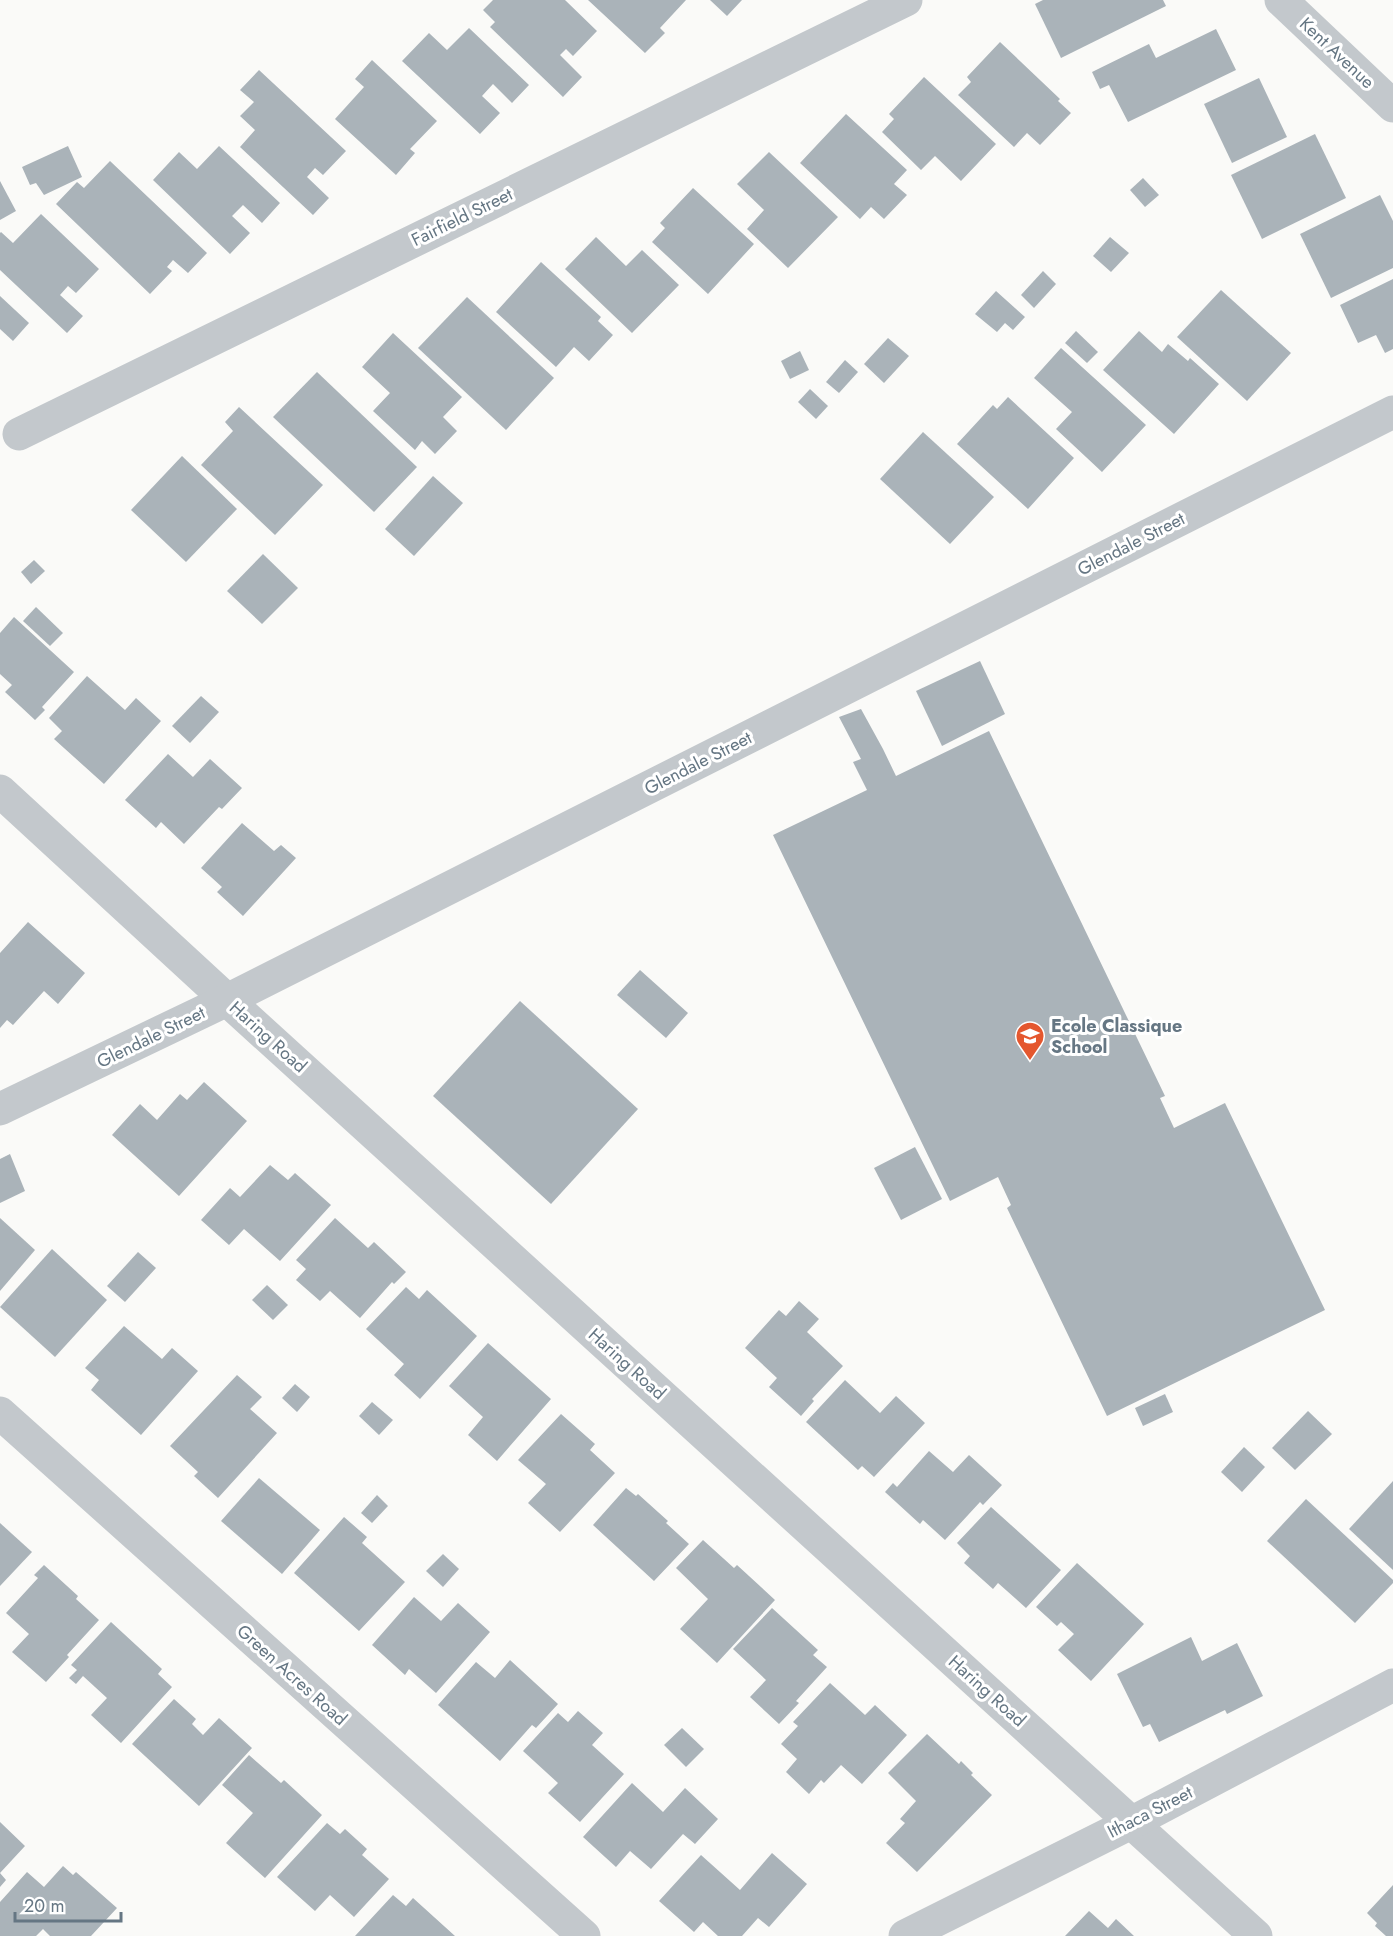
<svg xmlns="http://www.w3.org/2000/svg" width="1393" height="1936" viewBox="0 0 1393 1936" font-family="Jost,sans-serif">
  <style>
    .building { fill: #aab3b9 }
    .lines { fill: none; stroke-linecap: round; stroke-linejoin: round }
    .minor { stroke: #c3c8cc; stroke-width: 33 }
    .labels { text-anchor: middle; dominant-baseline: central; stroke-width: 6; stroke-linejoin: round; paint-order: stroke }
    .street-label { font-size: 18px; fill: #657683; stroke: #fff }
    .poi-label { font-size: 18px; font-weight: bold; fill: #657683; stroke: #fff; text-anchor: start }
  </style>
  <rect width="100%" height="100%" fill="#fafaf8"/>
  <g class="building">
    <path d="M493,0H565L597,31L573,56L566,49L560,55L582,77L563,97L490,27L495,22L483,10Z"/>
    <path d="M588,0H686L660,28L665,33L645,53Z"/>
    <path d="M710,0H742L727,16Z"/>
    <path d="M1043,0H1163L1166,6L1061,58L1035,4Z"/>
    <path d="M469,28L529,85L512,103L493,84L482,96L500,113L480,134L402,61L429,33L447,50Z"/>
    <path d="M1216,29L1236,70L1128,122L1109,85L1100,89L1092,72L1149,44L1156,58Z"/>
    <path d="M1000,42L1060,99L1058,101L1071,113L1040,145L1027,133L1014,147L958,95L971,82L967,77Z"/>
    <path d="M372,60L437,121L410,149L415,153L396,175L335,119L364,87L355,79Z"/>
    <path d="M259,70L346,151L323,175L315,168L307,177L329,198L313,215L240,147L255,130L240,116L254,102L240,90Z"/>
    <path d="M924,77L996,144L961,181L935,156L921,170L882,132L894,119L889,114Z"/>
    <path d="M1259,78L1287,137L1232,163L1204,104Z"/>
    <path d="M846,114L907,170L894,184L907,195L884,219L871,207L860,219L800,163Z"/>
    <path d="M1315,134L1346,198L1262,239L1231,175Z"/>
    <path d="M68,146L82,177L44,195L36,183L30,185L22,167Z"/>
    <path d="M219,146L280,203L262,223L243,205L232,216L250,233L230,254L153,180L179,152L197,169Z"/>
    <path d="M769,152L838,217L788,268L747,229L764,210L737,184Z"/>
    <path d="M110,161L207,253L188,273L173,260L167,267L172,271L150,294L56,204L77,182L84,188Z"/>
    <path d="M1143,178L1159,195L1145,207L1130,190Z"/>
    <path d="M0,181L16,211L0,220Z"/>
    <path d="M693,188L754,244L708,294L652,242L665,228L660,223Z"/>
    <path d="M1380,195L1393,221V268L1331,298L1300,234Z"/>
    <path d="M41,214L99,269L76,293L68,286L60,295L83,316L67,333L0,270V233L1,232L13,243Z"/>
    <path d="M596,237L626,266L642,250L679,285L632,333L565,269Z"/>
    <path d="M1110,237L1129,253L1111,272L1093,256Z"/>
    <path d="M541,262L601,317L598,321L613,335L589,361L574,347L556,367L496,312Z"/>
    <path d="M1043,271L1056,284L1034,308L1021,295Z"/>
    <path d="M1393,279V349L1385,353L1376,335L1358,343L1340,305Z"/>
    <path d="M1221,290L1291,353L1247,401L1177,337Z"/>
    <path d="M996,291L1025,317L1013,330L1005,323L997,332L975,314Z"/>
    <path d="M0,296L29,323L13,341L0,329Z"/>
    <path d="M467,297L554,378L506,430L418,348Z"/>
    <path d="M1076,331L1098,352L1087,363L1065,343Z"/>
    <path d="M1139,331L1162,352L1168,344L1188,361L1190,358L1219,384L1174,434L1103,370Z"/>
    <path d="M393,333L462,397L443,417L457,431L435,454L422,441L415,450L373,411L390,393L362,367Z"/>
    <path d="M888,338L909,356L884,383L864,364Z"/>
    <path d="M1061,348L1146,425L1102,472L1056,429L1072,412L1034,378Z"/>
    <path d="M800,351L809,370L790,379L781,361Z"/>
    <path d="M845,360L858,372L839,393L826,382Z"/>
    <path d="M317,372L417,467L374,512L273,417Z"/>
    <path d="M810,389L828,406L816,419L798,402Z"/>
    <path d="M1008,397L1074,458L1028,509L957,444L993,405L997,409Z"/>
    <path d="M239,407L323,485L275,535L201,465L233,431L225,422Z"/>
    <path d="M923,432L994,497L950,544L880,479Z"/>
    <path d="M182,456L237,509L186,562L131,510Z"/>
    <path d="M433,476L463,503L414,556L385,529Z"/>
    <path d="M263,554L298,588L262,624L227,591Z"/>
    <path d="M34,560L45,571L31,584L21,572Z"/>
    <path d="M36,607L63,633L50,646L23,621Z"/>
    <path d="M14,617L74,672L42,707L45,710L35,720L5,692L12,685L0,674V633Z"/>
    <path d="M980,661L1005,714L942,746L916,691Z"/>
    <path d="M87,676L125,710L136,698L161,721L104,784L54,739L62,731L49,718Z"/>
    <path d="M201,696L219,712L190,743L172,726Z"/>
    <path d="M861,709L883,749L896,776L989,731L1165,1096L1160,1098L1174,1128L1225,1103L1325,1310L1107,1416L1007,1208L1011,1205L998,1177L950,1201L773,835L867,790L853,762L861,759L839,717Z"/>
    <path d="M168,754L193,777L210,759L242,788L222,809L219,807L184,844L161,822L156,828L125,800Z"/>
    <path d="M242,823L274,851L281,845L296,858L243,916L217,892L222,887L201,868Z"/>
    <path d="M28,922L85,973L58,1004L44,991L13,1025L7,1020L0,1028V953Z"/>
    <path d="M640,970L688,1013L666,1038L617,995Z"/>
    <path d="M520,1001L638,1109L551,1204L433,1096Z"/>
    <path d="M204,1082L247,1121L179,1196L112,1135L140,1104L157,1120L180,1094L187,1100Z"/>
    <path d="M915,1147L942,1199L901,1220L874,1168Z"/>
    <path d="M10,1154L25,1191L0,1203V1159Z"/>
    <path d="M270,1165L288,1180L295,1173L331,1205L280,1261L244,1229L229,1245L201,1220L230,1188L240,1197Z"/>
    <path d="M0,1218L35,1250L0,1291Z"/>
    <path d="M335,1218L368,1248L374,1242L406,1272L394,1284L392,1282L360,1318L330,1291L320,1301L296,1280L306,1269L296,1260Z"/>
    <path d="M52,1249L107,1300L55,1357L0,1307Z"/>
    <path d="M138,1252L156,1268L125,1302L107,1286Z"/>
    <path d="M267,1285L288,1305L273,1320L252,1300Z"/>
    <path d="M406,1287L419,1299L427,1290L477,1336L420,1399L394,1375L404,1364L366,1329Z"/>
    <path d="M799,1301L819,1319L807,1332L843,1366L812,1399L814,1401L801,1416L769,1387L777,1378L745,1348L779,1310L786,1316Z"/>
    <path d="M124,1326L162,1359L172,1348L198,1371L141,1435L91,1390L99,1380L85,1368Z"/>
    <path d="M488,1343L551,1399L497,1461L468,1435L483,1417L449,1386Z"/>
    <path d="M237,1375L262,1397L250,1409L277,1433L218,1498L194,1476L198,1472L170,1446Z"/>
    <path d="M845,1380L880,1413L896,1396L925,1423L874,1477L862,1466L858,1470L806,1422Z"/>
    <path d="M295,1384L310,1397L297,1412L282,1398Z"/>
    <path d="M1165,1394L1173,1412L1143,1426L1135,1408Z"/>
    <path d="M372,1402L393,1420L379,1435L359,1416Z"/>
    <path d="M1308,1411L1332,1434L1295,1470L1272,1448Z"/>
    <path d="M561,1414L595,1444L590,1450L615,1473L560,1532L528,1503L546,1484L518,1460Z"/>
    <path d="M1244,1447L1265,1467L1242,1492L1221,1472Z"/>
    <path d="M929,1451L953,1472L969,1455L1002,1485L983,1505L980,1502L945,1540L923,1520L920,1524L885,1492L893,1483L897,1487Z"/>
    <path d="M259,1478L320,1530L282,1574L221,1521Z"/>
    <path d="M1393,1481V1570L1349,1529Z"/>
    <path d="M626,1488L636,1496L638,1494L668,1521L666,1523L689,1544L654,1581L593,1525Z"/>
    <path d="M377,1495L388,1506L372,1523L361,1513Z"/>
    <path d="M1306,1499L1393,1580V1583L1355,1623L1267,1541Z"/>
    <path d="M991,1507L1061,1570L1026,1608L998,1583L993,1589L964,1563L970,1556L957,1543Z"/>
    <path d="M344,1517L367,1537L362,1543L405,1582L359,1631L294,1573Z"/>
    <path d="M0,1523L32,1552L0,1586Z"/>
    <path d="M703,1540L734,1568L737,1565L775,1600L717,1663L680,1629L708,1599L676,1568Z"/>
    <path d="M443,1554L459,1569L443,1587L426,1571Z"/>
    <path d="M1077,1563L1144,1624L1091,1681L1058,1650L1074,1634L1061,1622L1057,1626L1036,1607Z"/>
    <path d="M44,1565L78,1596L76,1599L99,1620L67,1655L69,1657L46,1682L12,1652L29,1634L6,1613L38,1578L34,1575Z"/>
    <path d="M414,1597L441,1621L458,1603L490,1632L436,1693L409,1669L405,1675L372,1645Z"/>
    <path d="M772,1608L818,1650L813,1655L827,1667L796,1701L799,1703L779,1724L750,1697L766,1680L733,1649Z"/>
    <path d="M111,1622L162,1669L158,1674L172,1687L121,1743L91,1715L107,1698L83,1676L76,1684L69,1678L77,1670L71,1665Z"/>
    <path d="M1191,1637L1202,1661L1237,1643L1263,1696L1227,1714L1225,1710L1159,1742L1150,1724L1143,1727L1117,1674Z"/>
    <path d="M510,1660L558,1704L536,1728L532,1725L500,1761L438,1705L476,1662L495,1678Z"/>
    <path d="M830,1683L865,1715L875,1705L907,1735L862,1784L841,1765L824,1783L821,1780L809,1794L786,1772L797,1759L781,1744L798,1726L793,1722Z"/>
    <path d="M174,1699L196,1719L192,1724L203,1735L219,1718L252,1748L199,1806L132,1744Z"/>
    <path d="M578,1711L603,1733L592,1745L624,1774L580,1822L548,1793L558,1783L523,1751L558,1713L568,1722Z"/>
    <path d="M682,1728L704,1749L686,1767L664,1745Z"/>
    <path d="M927,1734L959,1764L961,1761L973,1773L971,1775L992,1795L917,1872L886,1843L905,1823L900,1819L916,1801L888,1773Z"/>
    <path d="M249,1755L281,1783L284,1780L322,1815L265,1878L226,1843L253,1813L222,1785Z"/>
    <path d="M632,1783L663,1812L685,1788L718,1819L695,1844L683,1834L651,1869L630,1851L616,1867L583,1837Z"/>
    <path d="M0,1822L25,1846L0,1873L6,1880L0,1887Z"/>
    <path d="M327,1823L340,1834L345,1829L367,1849L362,1855L389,1879L354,1917L330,1895L315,1911L277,1877Z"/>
    <path d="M772,1853L807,1884L769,1927L758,1918L742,1936H718L703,1922L694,1932L659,1901L701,1855L740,1890Z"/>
    <path d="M63,1866L73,1875L76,1872L117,1908L91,1936H50L43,1929L36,1936H0V1902L27,1872L44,1887Z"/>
    <path d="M1393,1885V1936H1386L1375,1926L1377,1923L1367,1913Z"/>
    <path d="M393,1895L406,1906L413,1898L455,1936H355Z"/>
    <path d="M1089,1911L1108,1928L1116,1919L1134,1936H1065Z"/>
  </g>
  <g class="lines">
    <g class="minor">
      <path d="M1281,0L1393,106"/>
      <path d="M19,434L906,0"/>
      <path d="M0,791L227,1000L1256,1936"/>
      <path d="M0,1109L227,1000L1393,412"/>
      <path d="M0,1413L584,1936"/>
      <path d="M905,1936L1131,1823L1393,1685"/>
    </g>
  </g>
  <defs>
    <g id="school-pin" transform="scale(1.5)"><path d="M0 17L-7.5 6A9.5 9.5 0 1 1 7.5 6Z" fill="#e4572e" stroke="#fff"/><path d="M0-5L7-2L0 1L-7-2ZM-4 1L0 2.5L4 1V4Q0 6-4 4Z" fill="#fff"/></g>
  </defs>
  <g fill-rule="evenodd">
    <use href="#school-pin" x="1030" y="1036"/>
  </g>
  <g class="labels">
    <g class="street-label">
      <text transform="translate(1337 53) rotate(43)">Kent Avenue</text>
      <text transform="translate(462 217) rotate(-26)">Fairfield Street</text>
      <text transform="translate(1131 544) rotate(-27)">Glendale Street</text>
      <text transform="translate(698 763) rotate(-27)">Glendale Street</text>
      <text transform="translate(151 1037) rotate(-26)">Glendale Street</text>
      <text transform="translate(268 1037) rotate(42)">Haring Road</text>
      <text transform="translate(627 1364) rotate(42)">Haring Road</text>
      <text transform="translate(292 1675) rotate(42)">Green Acres Road</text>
      <text transform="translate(987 1691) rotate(42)">Haring Road</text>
      <text transform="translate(1150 1812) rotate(-27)">Ithaca Street</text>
    </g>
    <g class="poi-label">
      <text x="1051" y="1026">Ecole Classique<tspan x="1051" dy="21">School</tspan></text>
    </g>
  </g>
  <path d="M15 1912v9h106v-9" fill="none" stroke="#657683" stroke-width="3"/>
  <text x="24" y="1912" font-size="18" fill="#657683" stroke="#ffffff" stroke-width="4.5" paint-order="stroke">20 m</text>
</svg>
